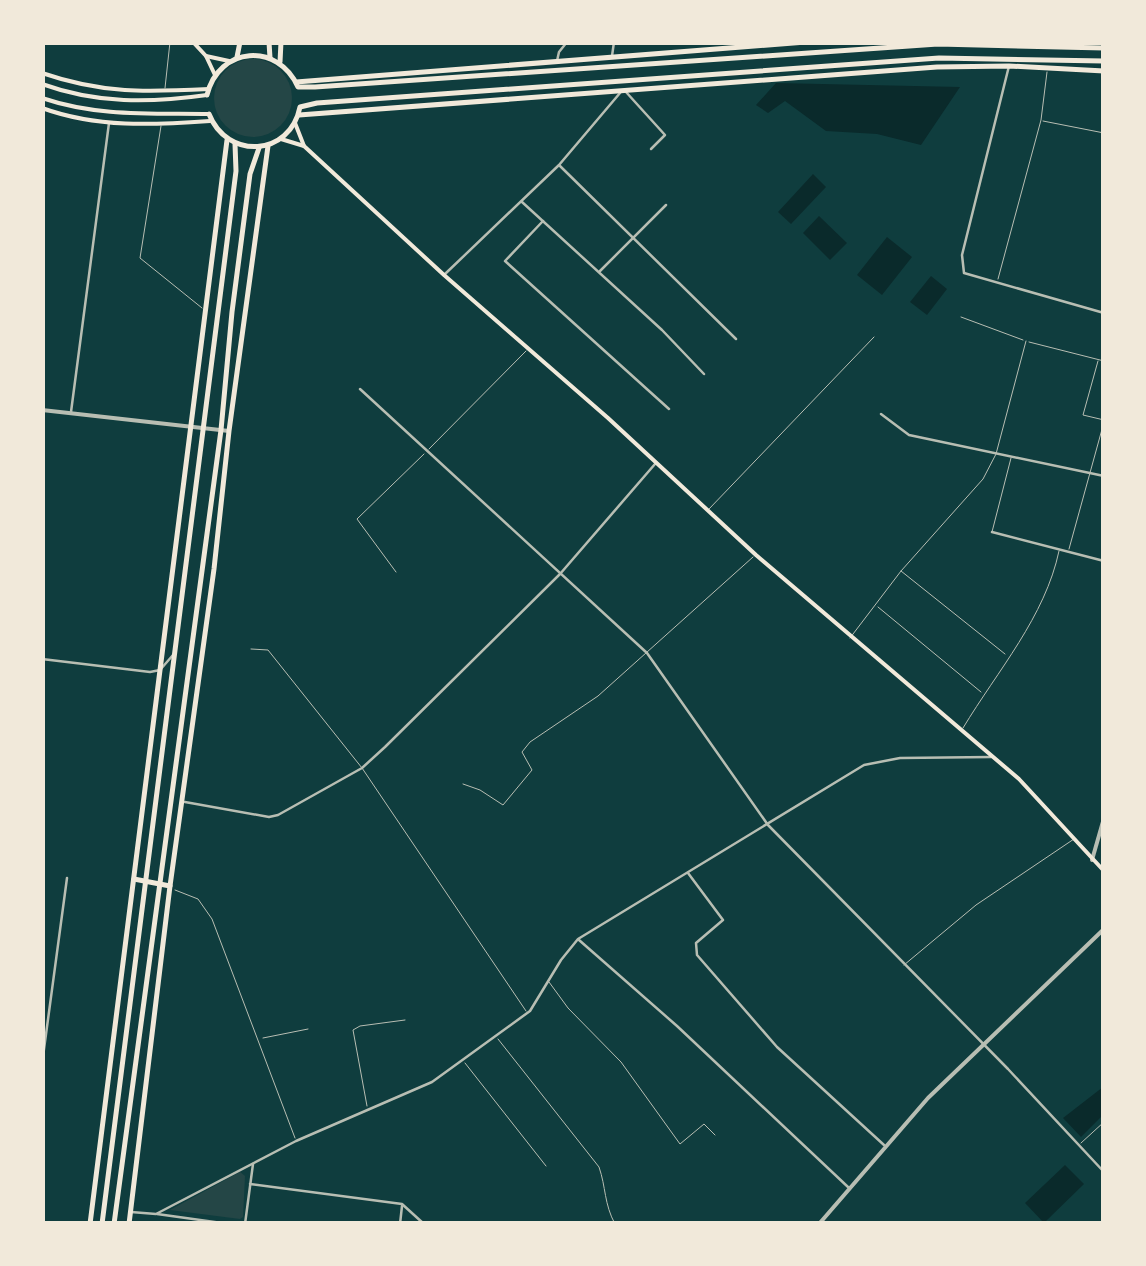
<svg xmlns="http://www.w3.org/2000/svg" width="1146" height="1266" viewBox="0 0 1146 1266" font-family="Quicksand,sans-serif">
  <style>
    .green { fill: #244646 }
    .water { fill: #0a2a2b }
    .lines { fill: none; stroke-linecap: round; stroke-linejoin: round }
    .service { stroke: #b8beb3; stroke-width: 1 }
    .minor { stroke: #b8beb3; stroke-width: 2.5 }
    .tertiary { stroke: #b8beb3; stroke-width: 4 }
    .secondary { stroke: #f1e9da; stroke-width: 4 }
    .primary { stroke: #f1e9da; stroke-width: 5 }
  </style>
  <rect width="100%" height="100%" fill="#0f3d3e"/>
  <g class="green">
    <circle cx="253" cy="98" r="39"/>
    <path d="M240,1172L245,1176L243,1217L240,1219L170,1210Z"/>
  </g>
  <g class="water">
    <path d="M776,83L960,87L921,145L877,134L826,131L785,101L768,113L756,105Z"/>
    <path d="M813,174L826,187L791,224L778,212Z"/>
    <path d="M819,216L847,243L830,260L803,233Z"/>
    <path d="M887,237L912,257L882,295L857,275Z"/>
    <path d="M931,276L947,289L927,315L910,302Z"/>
    <path d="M1103,1087V1115L1081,1137L1063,1118Z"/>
    <path d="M1065,1165L1084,1184L1044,1223L1025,1203Z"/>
  </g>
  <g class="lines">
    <g class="service">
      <path d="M165,88L170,42"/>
      <path d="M1043,121L1104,133"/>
      <path d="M161,126L140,258L202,308"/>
      <path d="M998,279L1041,120L1047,72"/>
      <path d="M961,317L1023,340"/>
      <path d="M1029,342L1104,361"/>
      <path d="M1098,361L1083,415L1104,420"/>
      <path d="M429,449L526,351"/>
      <path d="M709,509L874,337"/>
      <path d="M992,532L1011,458"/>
      <path d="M1069,549L1104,422"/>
      <path d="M901,571L1005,654"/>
      <path d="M396,572L357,519L424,454"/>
      <path d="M878,607L981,692"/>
      <path d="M850,638L901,571L983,479L996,454L1026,341"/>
      <path d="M251,649L268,650L362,768L526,1011"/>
      <path d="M963,728C998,670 1045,617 1059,551"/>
      <path d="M463,784L480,790L503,805L532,770L522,752L530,742L598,696L753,557"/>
      <path d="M175,890L198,899L212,919L295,1138"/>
      <path d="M904,965L976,905L1074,839"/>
      <path d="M549,982L568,1008L621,1062L680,1144L704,1124L715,1135"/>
      <path d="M263,1038L308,1029"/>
      <path d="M498,1039L599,1167C606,1187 604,1204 615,1224"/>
      <path d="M465,1063L546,1166"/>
      <path d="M367,1106L353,1030L360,1026L405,1020"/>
      <path d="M1081,1143L1104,1122"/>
    </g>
    <g class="minor">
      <path d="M612,56L614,42"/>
      <path d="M557,61L559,52L567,42"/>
      <path d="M1009,66L962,255L964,273L1104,313"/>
      <path d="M626,92L665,135L651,149"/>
      <path d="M560,166L736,339"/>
      <path d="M522,202L662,330L704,374"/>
      <path d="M543,221L505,261L669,409"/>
      <path d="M600,271L666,205"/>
      <path d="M445,274L559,165L620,93"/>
      <path d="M360,389L647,653L768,825L1008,1069L1104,1172"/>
      <path d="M71,412L109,123"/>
      <path d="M881,414L909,435L1104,476"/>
      <path d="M992,532L1104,561"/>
      <path d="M42,659L150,672L160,670L173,655"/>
      <path d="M185,802L269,817L278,815L362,768L385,747L560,574L655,464"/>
      <path d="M688,873L723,920L696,943L697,955L777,1047L884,1145"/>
      <path d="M579,940L677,1026L848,1187"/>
      <path d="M42,1064L67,878"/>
      <path d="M250,1184L402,1204L424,1224"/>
      <path d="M131,1212L156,1214L296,1141L432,1082L530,1011L561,960L578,939L864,765L900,758L991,757"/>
      <path d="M157,1214L229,1224"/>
      <path d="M245,1224L253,1164"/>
      <path d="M400,1224L402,1206"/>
    </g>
    <g class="tertiary">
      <path d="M42,410L229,431"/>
      <path d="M1092,860L1104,818"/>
      <path d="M819,1224L928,1098L1104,929"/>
    </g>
    <g class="secondary">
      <path d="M193,42L206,56L215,75"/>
      <path d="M206,56L229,61"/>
      <path d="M42,73C103,94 146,92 209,89"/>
      <path d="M42,84C97,104 150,103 207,95"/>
      <path d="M42,98C98,117 152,113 209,114"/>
      <path d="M42,108C97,128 153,125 210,121"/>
      <path d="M295,123L304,146"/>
      <path d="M281,139L304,146L444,275L608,418L756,555L1019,779L1104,871"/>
    </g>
    <g class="primary">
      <path d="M269,42L270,58"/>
      <path d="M237,57L240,42"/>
      <path d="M280,62L281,42"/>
      <path d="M296,82L806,42"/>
      <path d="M207,95C219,46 278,42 298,87H315L938,44L1104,48"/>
      <path d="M209,114C227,160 290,157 300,107L317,103L939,58L1104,61"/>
      <path d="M299,115L937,67L1009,66L1104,71"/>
      <path d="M134,879L170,886"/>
      <path d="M90,1224L227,140"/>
      <path d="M102,1224L236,171L235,144"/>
      <path d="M114,1224L221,430L232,312L250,174L259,148"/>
      <path d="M129,1224L170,886L214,569L229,431L268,146"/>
    </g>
  </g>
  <rect width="1146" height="1266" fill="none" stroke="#f1e9da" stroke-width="90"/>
</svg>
